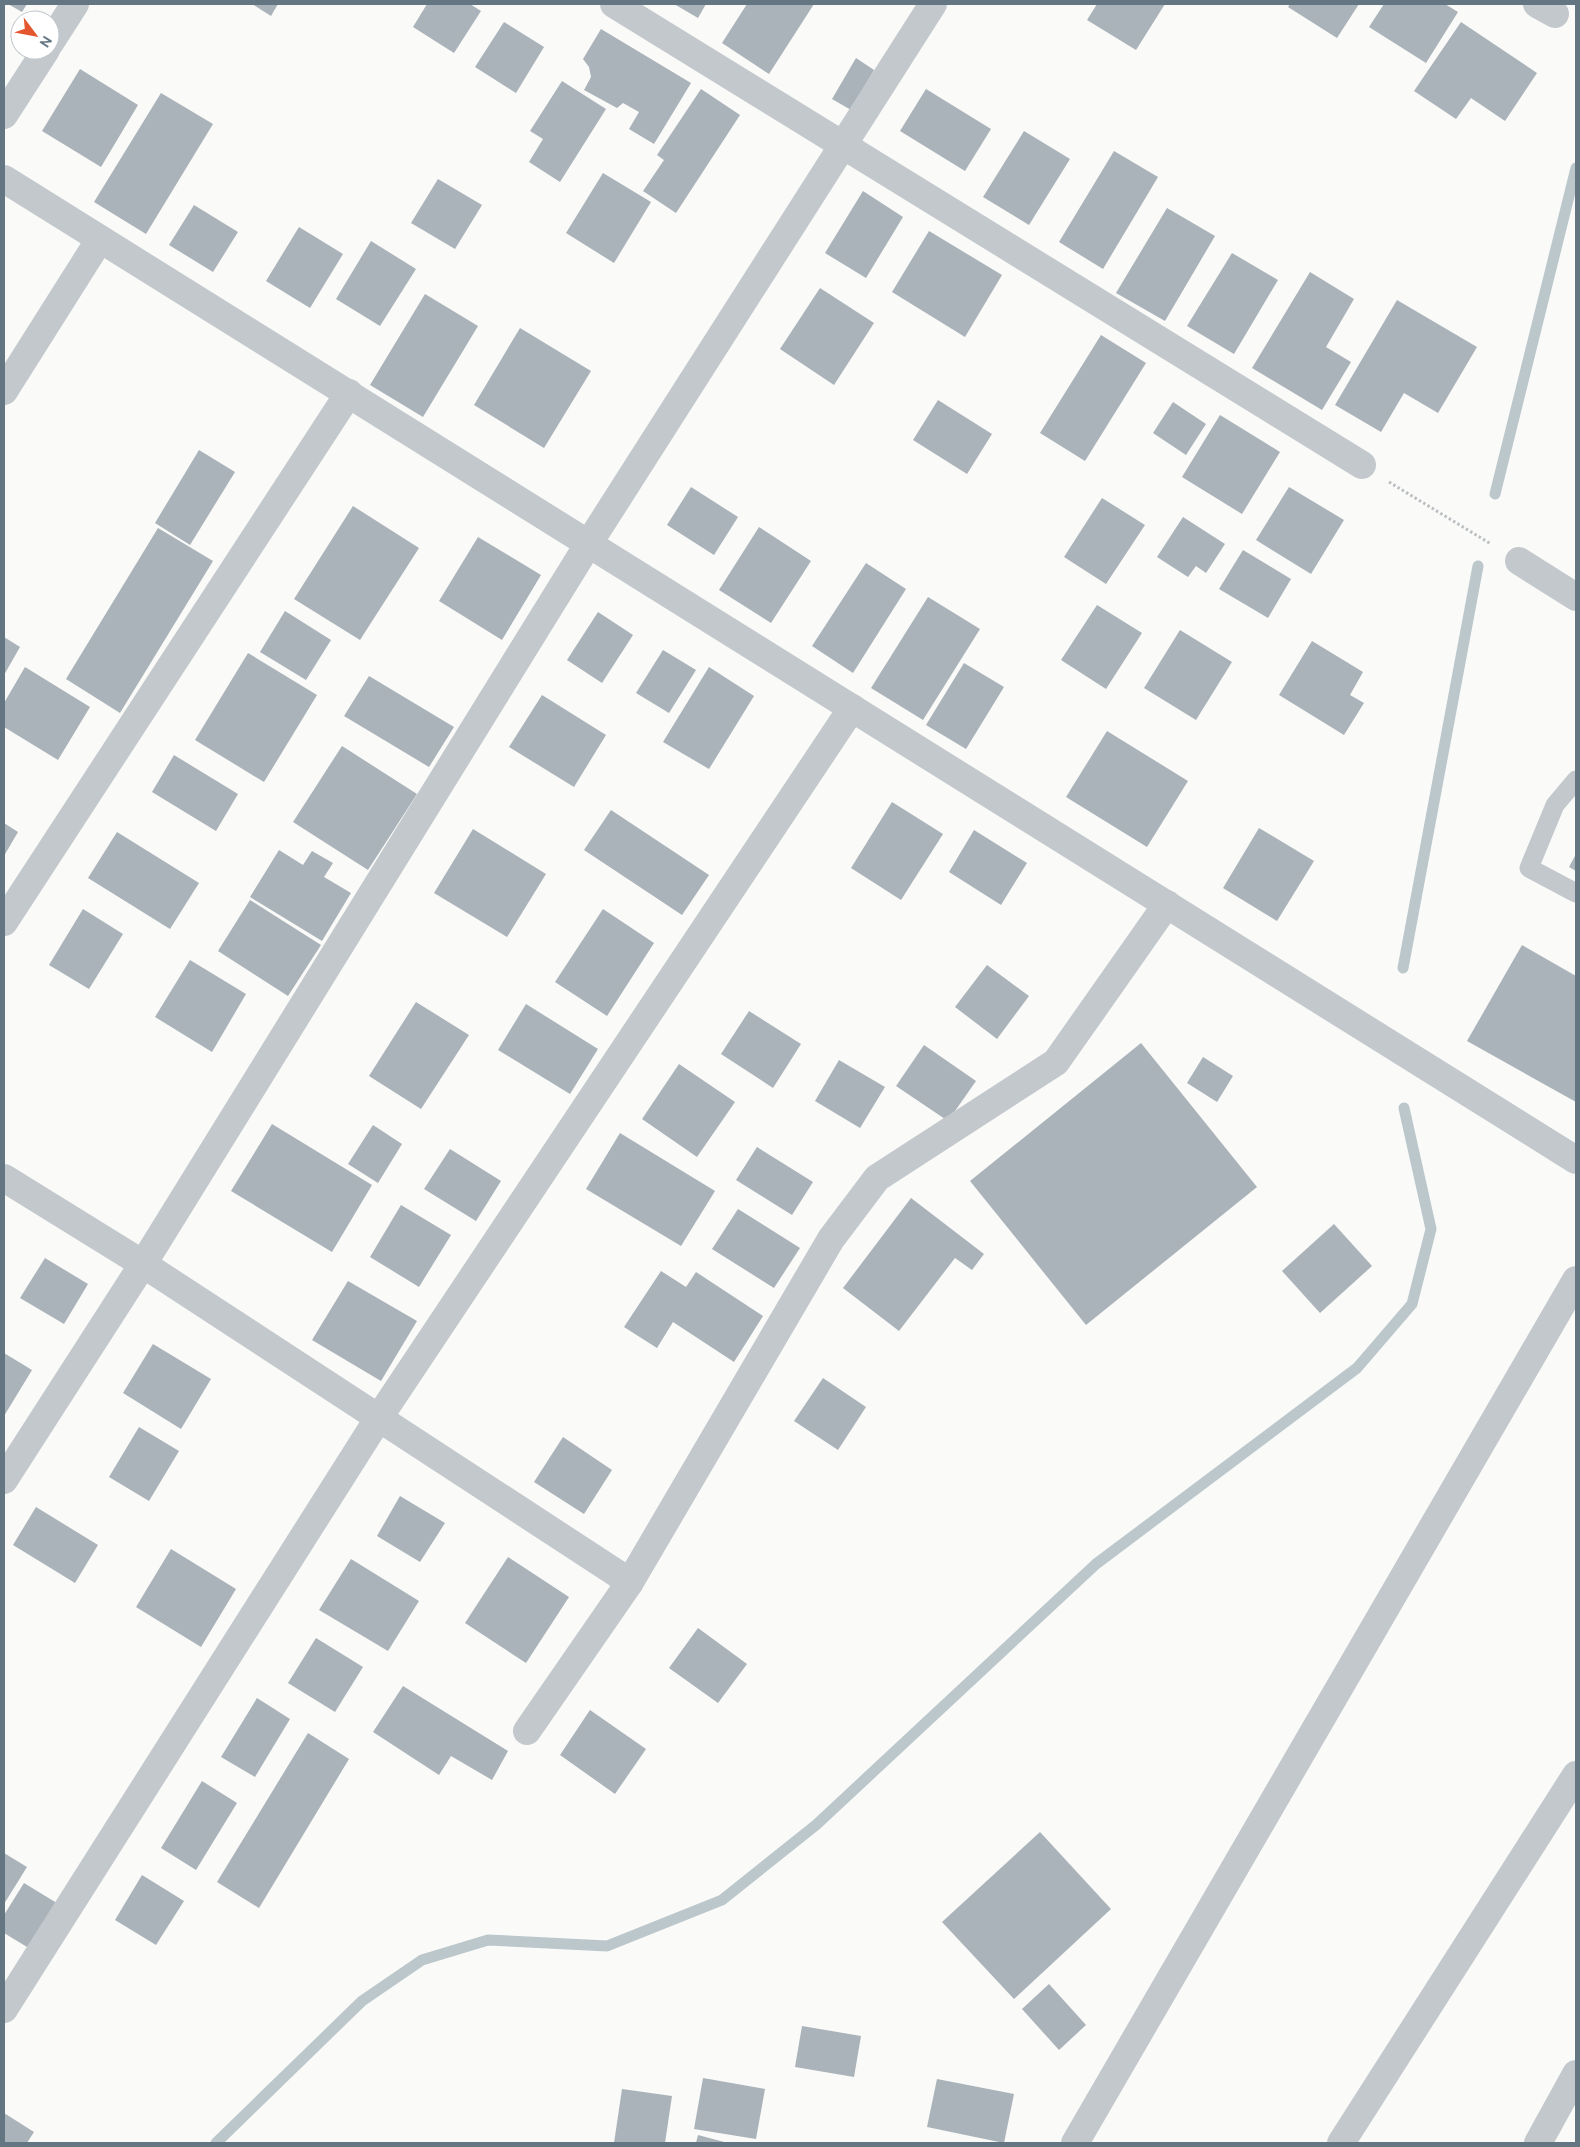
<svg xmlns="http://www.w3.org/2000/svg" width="1580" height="2147" viewBox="0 0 1580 2147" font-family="Ubuntu,sans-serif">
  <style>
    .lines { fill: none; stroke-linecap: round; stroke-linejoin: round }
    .stream { stroke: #bbc7cb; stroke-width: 11 }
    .building { fill: #aab3b9 }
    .path { stroke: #bbbfc2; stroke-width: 3; stroke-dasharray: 2.5 2.5; stroke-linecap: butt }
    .service { stroke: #c3c8cc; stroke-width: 19 }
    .minor { stroke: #c3c8cc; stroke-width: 28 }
    .tertiary { stroke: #c3c8cc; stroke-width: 28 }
  </style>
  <rect width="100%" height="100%" fill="#fafaf8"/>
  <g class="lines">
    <g class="stream">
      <path d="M1495,494L1576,168"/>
      <path d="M1403,968L1478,566"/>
      <path d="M216,2143L362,2001L422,1960L488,1940L607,1946L722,1900L816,1825L1096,1564L1357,1368L1412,1304L1431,1229L1404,1108"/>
    </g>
  </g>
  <g class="building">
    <path d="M8,4H27L22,12Z"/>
    <path d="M252,4H278L271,16Z"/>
    <path d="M427,4H470L481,11L454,53L413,27Z"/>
    <path d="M674,4H706L698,18Z"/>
    <path d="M747,4H814L769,74L722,43Z"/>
    <path d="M1097,4H1165L1136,50L1087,20Z"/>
    <path d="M1290,4H1359L1337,38L1288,7Z"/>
    <path d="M1384,4H1445L1458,12L1426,63L1369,27Z"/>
    <path d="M504,22L544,47L516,93L475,67Z"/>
    <path d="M1461,22L1537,73L1505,121L1471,98L1456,119L1414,91Z"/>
    <path d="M601,29L691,83L654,144L629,129L639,112L623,103L617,108L584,90L591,77L589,67L583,59Z"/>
    <path d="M856,58L874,70L851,110L832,99Z"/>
    <path d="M80,69L138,105L101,167L42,131Z"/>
    <path d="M562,81L606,109L560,182L529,162L543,139L530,131Z"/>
    <path d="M701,89L740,115L676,213L643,191L664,160L657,155Z"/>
    <path d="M926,89L991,129L965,171L900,131Z"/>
    <path d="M161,93L213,124L146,234L94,202Z"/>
    <path d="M1024,131L1070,159L1029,225L983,197Z"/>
    <path d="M1114,151L1158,177L1103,269L1059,242Z"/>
    <path d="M603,173L651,202L614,263L566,233Z"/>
    <path d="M438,179L482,205L455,249L411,223Z"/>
    <path d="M863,191L903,217L866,278L825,253Z"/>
    <path d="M194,205L238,232L213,272L169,245Z"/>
    <path d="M1167,208L1215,236L1165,321L1116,293Z"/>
    <path d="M299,227L343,254L310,308L266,281Z"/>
    <path d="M929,231L1002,275L965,337L892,292Z"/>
    <path d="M371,241L416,269L380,326L336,299Z"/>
    <path d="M1232,253L1278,280L1234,354L1187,326Z"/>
    <path d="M1310,272L1354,299L1326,347L1351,362L1322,410L1252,368Z"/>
    <path d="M820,288L874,323L834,385L780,349Z"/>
    <path d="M425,294L478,326L423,417L370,385Z"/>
    <path d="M1397,300L1477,347L1438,413L1404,393L1381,432L1335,405Z"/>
    <path d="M520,328L591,371L544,448L474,405Z"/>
    <path d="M1101,335L1146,363L1085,461L1040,433Z"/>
    <path d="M938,400L992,434L967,474L913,440Z"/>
    <path d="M1173,402L1206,424L1186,455L1153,433Z"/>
    <path d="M1220,415L1280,452L1242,514L1182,477Z"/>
    <path d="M199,450L235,472L190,545L155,523Z"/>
    <path d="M691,487L738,517L714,555L667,525Z"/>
    <path d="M1289,487L1344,520L1311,574L1256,540Z"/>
    <path d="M1102,498L1145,525L1106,584L1064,557Z"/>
    <path d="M353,506L419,548L360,640L294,599Z"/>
    <path d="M1183,517L1225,544L1206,573L1196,566L1188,577L1157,557Z"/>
    <path d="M759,527L811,561L771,623L719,590Z"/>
    <path d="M158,528L213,561L120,713L66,679Z"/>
    <path d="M478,537L541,575L502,640L439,601Z"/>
    <path d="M1243,550L1291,579L1268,618L1219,589Z"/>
    <path d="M866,563L906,589L853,673L812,646Z"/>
    <path d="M928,597L980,629L923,720L871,688Z"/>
    <path d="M1097,605L1142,633L1106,689L1061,660Z"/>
    <path d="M285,611L331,640L306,680L260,652Z"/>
    <path d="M598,612L633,635L602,683L567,660Z"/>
    <path d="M1180,630L1232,662L1196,720L1144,688Z"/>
    <path d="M4,637L20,647L4,675Z"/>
    <path d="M1312,641L1363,672L1350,695L1364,703L1344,735L1279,695Z"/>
    <path d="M663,650L696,670L669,713L636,693Z"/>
    <path d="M248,653L317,695L264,782L195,740Z"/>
    <path d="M964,663L1004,687L966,749L926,725Z"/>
    <path d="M25,667L90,707L58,760L4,727V703Z"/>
    <path d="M709,667L754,696L709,769L663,742Z"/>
    <path d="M369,676L454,727L429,767L344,716Z"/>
    <path d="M542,695L606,735L574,787L509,747Z"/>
    <path d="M1107,731L1188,781L1147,847L1066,797Z"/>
    <path d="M342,746L417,794L368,870L293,822Z"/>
    <path d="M174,755L238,794L216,831L152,792Z"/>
    <path d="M892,802L943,834L901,900L851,868Z"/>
    <path d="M611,810L709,875L682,915L584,850Z"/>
    <path d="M4,823L18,832L4,856Z"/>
    <path d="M1259,828L1314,861L1277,921L1223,888Z"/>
    <path d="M473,829L546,874L507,937L434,893Z"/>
    <path d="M974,830L1027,863L1001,905L949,872Z"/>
    <path d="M117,832L199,883L170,929L88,878Z"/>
    <path d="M279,850L303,865L312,851L333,863L324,877L351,893L322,941L250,897Z"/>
    <path d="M1576,854V871L1569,867Z"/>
    <path d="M250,900L321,945L288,996L218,951Z"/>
    <path d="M83,909L123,934L89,989L49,965Z"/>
    <path d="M603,909L654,943L607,1016L555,982Z"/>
    <path d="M1522,945L1576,976V1102L1467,1041Z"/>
    <path d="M190,960L246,994L212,1052L155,1017Z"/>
    <path d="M987,965L1029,996L997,1039L955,1007Z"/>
    <path d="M416,1002L469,1035L421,1109L369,1076Z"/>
    <path d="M526,1004L598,1049L570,1094L498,1050Z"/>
    <path d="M749,1011L801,1044L773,1088L721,1054Z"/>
    <path d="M1141,1043L1257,1187L1086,1325L970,1181Z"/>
    <path d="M924,1045L976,1081L948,1121L896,1086Z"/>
    <path d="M1203,1057L1233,1076L1217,1102L1187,1083Z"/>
    <path d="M839,1060L885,1087L860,1128L815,1101Z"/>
    <path d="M679,1064L735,1102L697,1157L642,1119Z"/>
    <path d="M272,1124L372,1185L332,1252L231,1191Z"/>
    <path d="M373,1125L402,1144L378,1183L348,1164Z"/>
    <path d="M620,1133L715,1191L681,1246L586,1189Z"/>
    <path d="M757,1147L813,1182L792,1215L736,1180Z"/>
    <path d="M450,1149L501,1181L476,1221L424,1189Z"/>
    <path d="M911,1198L984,1254L972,1270L955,1258L899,1331L843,1288Z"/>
    <path d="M401,1205L451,1235L419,1287L370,1257Z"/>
    <path d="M738,1209L800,1248L774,1288L712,1249Z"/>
    <path d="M1334,1224L1372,1266L1320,1313L1282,1271Z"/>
    <path d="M45,1258L88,1284L64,1324L20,1298Z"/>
    <path d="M661,1271L686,1287L696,1272L763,1316L734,1362L673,1322L657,1348L624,1327Z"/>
    <path d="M348,1281L417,1321L381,1381L312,1340Z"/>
    <path d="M153,1344L211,1379L181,1429L123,1393Z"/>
    <path d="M4,1353L32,1370L4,1416Z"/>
    <path d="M823,1378L866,1407L838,1450L794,1421Z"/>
    <path d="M139,1427L179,1451L149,1501L109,1477Z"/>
    <path d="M563,1437L612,1470L584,1514L534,1482Z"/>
    <path d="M400,1496L445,1523L420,1562L377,1536Z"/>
    <path d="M36,1507L98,1545L75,1583L13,1545Z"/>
    <path d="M171,1549L236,1589L201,1647L136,1607Z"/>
    <path d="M508,1557L569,1597L526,1663L465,1623Z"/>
    <path d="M351,1559L419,1601L388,1651L319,1610Z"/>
    <path d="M698,1628L747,1664L718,1703L669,1668Z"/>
    <path d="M316,1638L363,1667L335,1712L288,1683Z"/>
    <path d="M403,1686L508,1751L492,1780L451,1756L439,1775L373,1732Z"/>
    <path d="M257,1698L290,1719L255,1777L221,1757Z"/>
    <path d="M590,1710L646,1749L615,1794L560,1755Z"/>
    <path d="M308,1733L349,1759L259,1908L217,1882Z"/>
    <path d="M202,1781L237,1803L196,1870L161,1848Z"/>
    <path d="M1040,1832L1111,1909L1014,1999L942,1922Z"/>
    <path d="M4,1853L27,1867L4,1904Z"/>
    <path d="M142,1875L184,1901L156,1945L115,1920Z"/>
    <path d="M24,1883L60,1905L32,1950L4,1933V1915Z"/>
    <path d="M1049,1984L1086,2025L1059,2050L1022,2009Z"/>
    <path d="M802,2026L861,2036L854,2077L795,2067Z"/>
    <path d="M703,2078L765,2089L756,2139L694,2129Z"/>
    <path d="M937,2079L1014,2094L1004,2143L927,2127Z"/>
    <path d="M622,2089L672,2096L665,2143H614Z"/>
    <path d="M4,2113L34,2132L27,2143H4Z"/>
    <path d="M698,2135L728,2143H696Z"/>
  </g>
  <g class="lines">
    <path class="path" d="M1389,482L1491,544"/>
    <path class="service" d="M1576,780L1555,805L1529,868L1576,893"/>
    <g class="minor">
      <path d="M614,4L1362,465"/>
      <path d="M1537,4L1555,14"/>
      <path d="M50,43L75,4"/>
      <path d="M4,115L46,50"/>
      <path d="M4,179L1576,1160"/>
      <path d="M4,391L100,239"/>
      <path d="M1519,561L1576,597"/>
      <path d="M4,922L349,393"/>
      <path d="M4,1178L143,1264L630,1582"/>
      <path d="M4,1480L143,1264L589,543L933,4"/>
      <path d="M527,1731L630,1582L831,1239L877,1178L1056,1062L1167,904"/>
      <path d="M4,2009L378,1419L852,708"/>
      <path d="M1341,2143L1576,1775"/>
      <path d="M1538,2143L1576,2074"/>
    </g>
    <path class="tertiary" d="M1075,2143L1576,1280"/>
  </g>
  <rect width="1580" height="2147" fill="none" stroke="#657683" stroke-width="10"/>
  <g transform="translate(35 35) rotate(122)"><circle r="24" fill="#ffffff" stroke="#c1c8cd"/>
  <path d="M0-4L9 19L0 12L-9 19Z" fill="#e4572e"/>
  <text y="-8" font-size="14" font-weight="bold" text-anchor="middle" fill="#657683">N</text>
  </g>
</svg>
